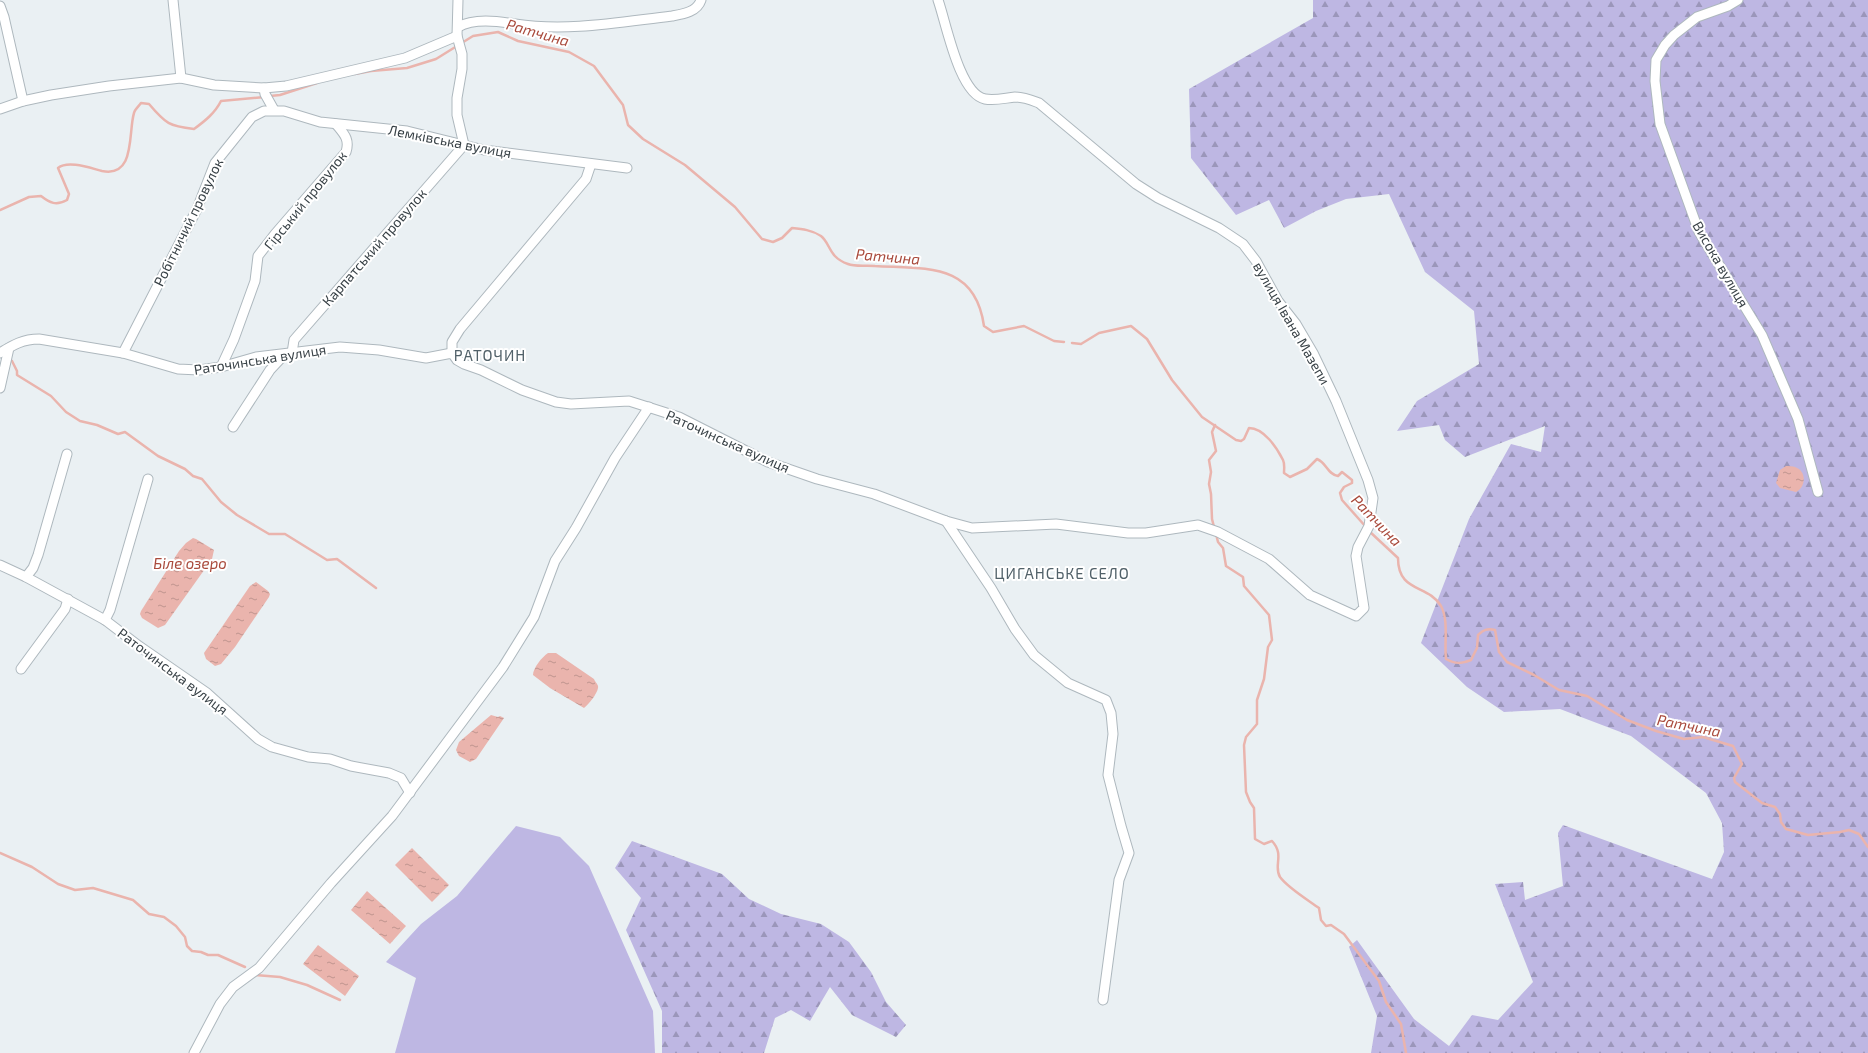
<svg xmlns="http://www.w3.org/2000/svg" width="1868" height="1053" viewBox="0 0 1868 1053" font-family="'Exo 2',sans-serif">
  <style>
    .forest { fill: url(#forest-firs) }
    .garden { fill: #beb7e3 }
    .water { fill: url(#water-ripples) }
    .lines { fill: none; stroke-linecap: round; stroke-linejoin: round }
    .stream { stroke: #eab4ad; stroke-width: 2.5 }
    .minor-casing { stroke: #aeb8be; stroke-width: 11 }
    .minor { stroke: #fff; stroke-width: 9 }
    .labels { text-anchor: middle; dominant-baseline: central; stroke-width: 4; stroke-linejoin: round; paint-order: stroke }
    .street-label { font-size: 14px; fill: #394247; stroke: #fff }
    .water-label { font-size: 15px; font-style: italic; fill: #a94a3c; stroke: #fff }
    .neighbourhood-label { font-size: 15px; letter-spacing: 1px; fill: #516169; stroke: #fff }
  </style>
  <defs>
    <pattern id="forest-firs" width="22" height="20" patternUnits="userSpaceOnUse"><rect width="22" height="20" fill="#beb7e3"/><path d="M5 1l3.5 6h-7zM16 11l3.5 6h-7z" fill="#9b96ba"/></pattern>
    <pattern id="water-ripples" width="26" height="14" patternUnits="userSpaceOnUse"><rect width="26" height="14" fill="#eab4ad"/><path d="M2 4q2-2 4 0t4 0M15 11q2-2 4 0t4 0" fill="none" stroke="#bf948f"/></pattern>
  </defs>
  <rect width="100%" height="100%" fill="#eaf0f3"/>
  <g class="forest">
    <path d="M1313,0H1868V1053H1371L1377,1016L1349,947L1357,940L1414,1019L1449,1046L1472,1015L1498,1020L1533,982L1495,884L1523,882L1525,900L1563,886L1558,833L1563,825L1712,879L1724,852L1722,823L1706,793L1631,736L1560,709L1504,712L1467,687L1421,643L1469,519L1511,444L1541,452L1545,426L1465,457L1445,440L1439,425L1397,431L1417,401L1479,364L1474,311L1425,272L1389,194L1346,199L1316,211L1284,228L1269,200L1236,215L1191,158L1189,89L1313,18Z"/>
    <path d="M632,841L722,874L749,899L781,914L821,924L849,942L871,972L886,1002L906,1025L896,1037L852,1015L830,987L810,1021L791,1010L775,1018L764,1053H662V1011L626,930L641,898L615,868Z"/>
  </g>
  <path class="garden" d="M516,826L560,837L589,866L653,1011L655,1053H395L416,978L386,962L421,924L457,896Z"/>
  <g class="water">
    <path d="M1786,466C1788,466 1793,466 1795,467C1807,471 1806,487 1796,492L1780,488L1776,483L1780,470Z"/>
    <path d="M193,538L196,539L214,550L212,559L165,625L158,628L142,618L140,614L141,611L179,551L186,543Z"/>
    <path d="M256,582L268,591L270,594L269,597L235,647L221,664L215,666L206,659L204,653L250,586Z"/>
    <path d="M548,653H556L594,679C595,682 599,685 598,688C597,694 589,704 584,708L550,688L533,675C533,668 542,657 548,653Z"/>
    <path d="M491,715L498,717L500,716L504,718L476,759L470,762L459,756L456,750L459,742Z"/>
    <path d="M412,848L449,885L432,902L395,865Z"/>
    <path d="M367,891L406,926L390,944L351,910Z"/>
    <path d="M318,945L359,976L345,996L303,964Z"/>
  </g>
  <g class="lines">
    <g class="stream">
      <path d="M355,74L371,71L407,68L436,59L473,36L498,32L518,41L569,52L594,66L623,105L628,125L643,139L685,165L735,207L762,239L773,242L782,238L792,228C802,229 812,230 821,236C831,244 828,257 848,264C855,267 867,265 875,266C926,269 975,262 984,326L993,332L1024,326L1054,341L1064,342"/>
      <path d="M270,96L280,95L317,83"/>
      <path d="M0,210L29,197L41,196C50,203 56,206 67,200L69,194L58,168C68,160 90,168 102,171C136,178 128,132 134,113C135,109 139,106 141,103L149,104C166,124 169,126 194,129C205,121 215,113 221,101L265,97"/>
      <path d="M1072,343L1081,344L1099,333L1131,326L1147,339L1172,380L1202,417L1236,440L1241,441L1244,439L1249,428C1264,428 1277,448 1283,460C1285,464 1284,469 1284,473L1290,477L1307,469L1317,459C1327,463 1327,474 1338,476L1342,472L1352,480V483L1344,487L1340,493L1342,500L1366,527"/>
      <path d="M9,360L12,361L17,371V375L51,396L66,412L80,421L97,425L118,434L125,432L158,456L185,469L193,476L202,479L221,502L237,515L269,534H285L327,560L337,559L376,588"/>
      <path d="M1214,527L1212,519L1211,494L1209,484L1211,472L1209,460L1216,451L1212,432L1215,425"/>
      <path d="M1369,531L1398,558C1398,593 1428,584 1441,606C1449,621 1444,643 1446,659C1455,664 1462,664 1471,660L1477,648L1478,635C1483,630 1487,628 1495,630L1499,652L1507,662L1534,675L1559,690L1587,696L1627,720L1656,731L1684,739L1703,737L1733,746L1742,764L1734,778L1735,782L1762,803L1775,807L1780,814L1781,822L1786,829L1808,835L1840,832L1849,830L1859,834L1868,847"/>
      <path d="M1216,534L1218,542L1223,548L1226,566L1243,577L1244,586L1269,615L1272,640L1268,647L1264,679L1257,700V724L1246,737L1244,745L1246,792L1250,802L1254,808L1255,839L1264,844L1272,841C1285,855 1273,866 1280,877C1288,888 1308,900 1319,908L1321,920L1326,926L1331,925L1344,934L1379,981L1386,1002L1401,1024L1406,1053"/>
      <path d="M0,853L32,867L58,884L75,890L93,888L133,900L149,914L164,917L176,926L185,937L187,946L192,951L201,952L208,955H218L245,967"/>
      <path d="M255,975L280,977L307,985L340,1000"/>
    </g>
    <g class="minor-casing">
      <g id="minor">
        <path d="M173,0L181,78"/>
        <path d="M1738,0L1728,6L1697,17L1674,35L1665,45L1656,60L1655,81L1660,124L1699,232L1762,335L1798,419L1818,492"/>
        <path d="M0,6L4,17L23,101"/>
        <path d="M458,27C474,18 497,21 515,24C568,32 620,22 672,16C683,14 697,12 701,0"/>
        <path d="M264,88L265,94L274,110"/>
        <path d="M0,109L23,101L51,95L109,86L181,78L214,85L264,88L286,86L405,58L457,36"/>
        <path d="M0,353C13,345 23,339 39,339L123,353L178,369L199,370L221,367L256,357L340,347L379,350L426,358L452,353L457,360L464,364L481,370L522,390L556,402L571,404L629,401L679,417L768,462L817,479L874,494L946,521L972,528L1056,524L1128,533H1146L1198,525L1218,532L1269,559L1310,595L1356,616L1364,608L1356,556L1358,547L1369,526L1373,498L1368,480L1336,401L1313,353L1296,324L1278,301L1256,261L1243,244L1219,228L1158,198L1136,184L1039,103C1031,100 1024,97 1015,97C1005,98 995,101 985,99C959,94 946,22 938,0"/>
        <path d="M123,353L197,209L215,163L252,117L264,111H284L320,122L407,131L484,150L627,168"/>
        <path d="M292,353L294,340L464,145L457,115V98L462,69V54L457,36L458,0"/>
        <path d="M452,353V342L460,329L586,179L591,164"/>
        <path d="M221,367L234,339L255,281L258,256L275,234L346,152C350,139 344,134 336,124"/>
        <path d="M0,388L9,348"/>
        <path d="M233,427L270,370L284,355"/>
        <path d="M946,521L991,588L1015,629L1034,655L1068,683L1106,700L1111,713L1113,734L1108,775L1121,826L1129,853L1119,880L1103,1000"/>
        <path d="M0,565L26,577L105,620L139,646L207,693L258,739L272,747L308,757L330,759L351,766L389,773L401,778L410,793"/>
        <path d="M26,577L33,568L38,555L67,454"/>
        <path d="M105,620L110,610L148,479"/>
        <path d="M21,669L65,609L68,599"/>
        <path d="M194,1053L220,1004L233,987L259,968L331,883L392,816L503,667L534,617L555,561L576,528L615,458L649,407"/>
      </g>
    </g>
    <use href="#minor" class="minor"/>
  </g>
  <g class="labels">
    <g class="street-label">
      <text transform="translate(450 141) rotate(11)">Лемківська вулиця</text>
      <text transform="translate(305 200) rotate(-51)">Гірський провулок</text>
      <text transform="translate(188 222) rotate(-64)">Робітничий провулок</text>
      <text transform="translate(374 247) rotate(-49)">Карпатський провулок</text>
      <text transform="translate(1721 264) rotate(60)">Висока вулиця</text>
      <text transform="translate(1292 323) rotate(60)">вулиця Івана Мазепи</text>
      <text transform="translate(260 359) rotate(-9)">Раточинська вулиця</text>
      <text transform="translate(728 441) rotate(24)">Раточинська вулиця</text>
      <text transform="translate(173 671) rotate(37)">Раточинська вулиця</text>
    </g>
    <g class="water-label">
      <text transform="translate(538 32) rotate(16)">Ратчина</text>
      <text transform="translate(888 256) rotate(5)">Ратчина</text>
      <text transform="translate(1377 520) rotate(46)">Ратчина</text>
      <text x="190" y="563">Біле озеро</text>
      <text transform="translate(1689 725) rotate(11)">Ратчина</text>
    </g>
    <g class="neighbourhood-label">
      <text x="490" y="355">РАТОЧИН</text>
      <text x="1062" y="573">ЦИГАНСЬКЕ СЕЛО</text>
    </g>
  </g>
</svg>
